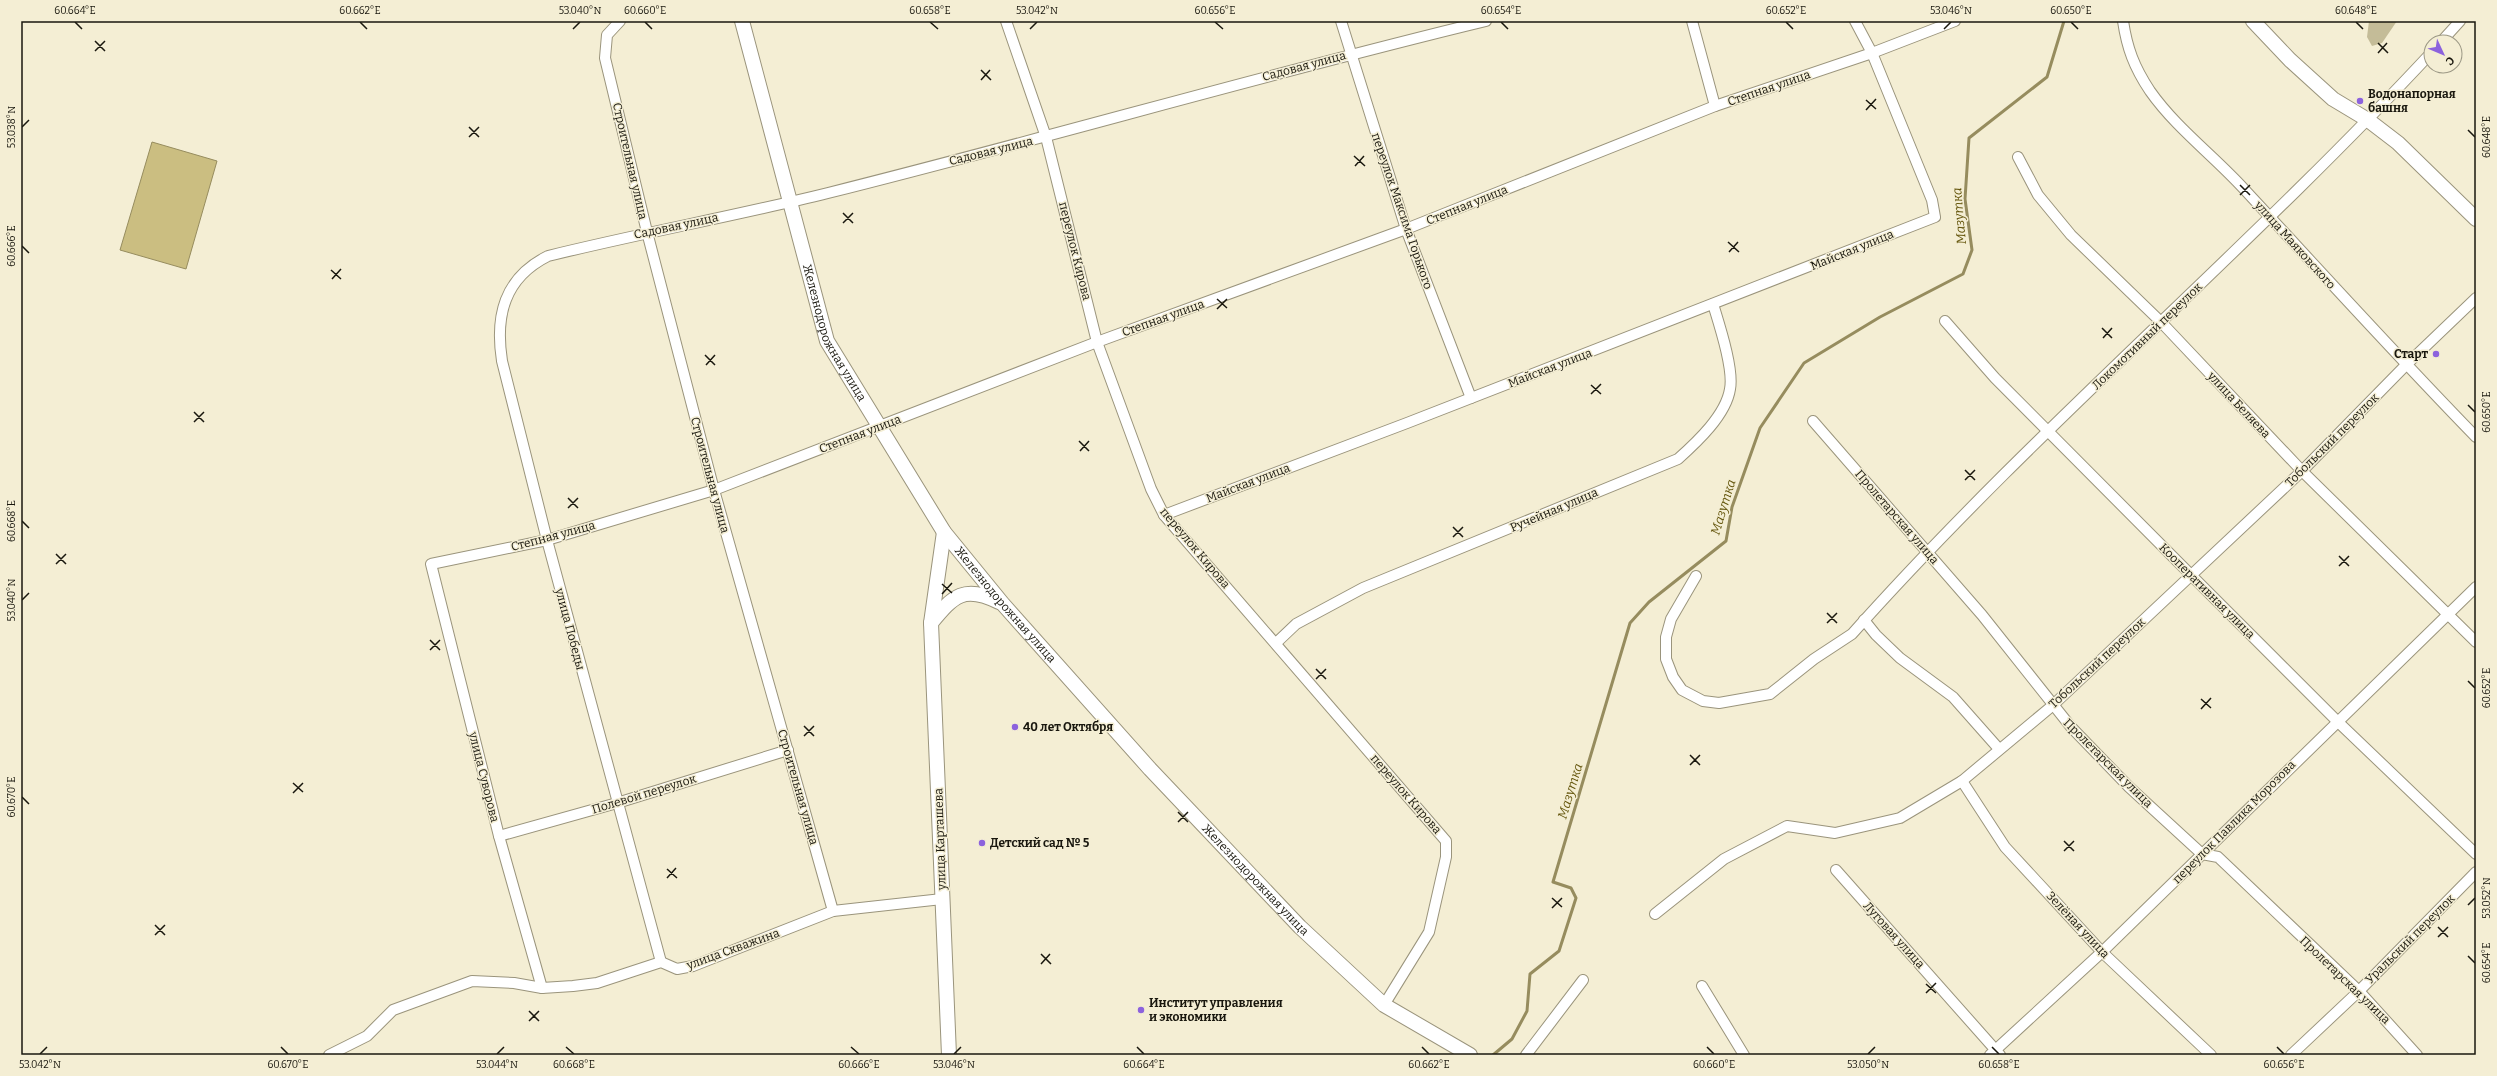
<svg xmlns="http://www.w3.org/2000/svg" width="2497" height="1076" viewBox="0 0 2497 1076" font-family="Bitter,serif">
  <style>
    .green { fill: #c4bc98 }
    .water { fill: #cbbe81; stroke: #968c5e }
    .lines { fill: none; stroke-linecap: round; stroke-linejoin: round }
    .stream { stroke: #968c5e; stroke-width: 3 }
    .street-casing { stroke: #9a947c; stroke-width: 12 }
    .secondary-casing { stroke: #9a947c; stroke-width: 16 }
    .street { stroke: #fff; stroke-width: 10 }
    .secondary { stroke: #fff; stroke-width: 14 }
    .ticks { fill: none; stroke: #19170e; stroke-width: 1.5 }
    .poi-dot { fill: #8c62dd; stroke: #f4eed4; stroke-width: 1.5 }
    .labels { text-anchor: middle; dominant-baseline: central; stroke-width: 3; stroke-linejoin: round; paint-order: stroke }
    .street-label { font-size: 12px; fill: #19170e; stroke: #f4eed4 }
    .poi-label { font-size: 12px; font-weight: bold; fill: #19170e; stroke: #f4eed4; text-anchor: start }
    .water-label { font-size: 13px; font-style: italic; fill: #65560d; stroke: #f4eed4 }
    .neatline { fill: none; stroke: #19170e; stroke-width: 1.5 }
    .ticks-label { font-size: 10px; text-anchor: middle; fill: #19170e }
  </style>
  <rect width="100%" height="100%" fill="#f4eed4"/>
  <path class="green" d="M2369,21H2397L2382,43L2372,46L2367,37Z"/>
  <path class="water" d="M152,142L217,161L186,269L120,250Z"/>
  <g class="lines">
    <path class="stream" d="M1493,1055L1512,1039L1527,1011L1530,974L1559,951L1576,898L1571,888L1553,882L1630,623L1649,602L1726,541L1732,507L1760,428L1804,363L1880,317L1963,274L1972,250L1965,199L1969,138L2047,77L2064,21"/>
    <g class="street-casing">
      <g id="street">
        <path d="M620,21L607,35L605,58L647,232L714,490L833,911"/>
        <path d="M1006,21L1046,137L1097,342L1151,489L1164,515L1446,841V857L1429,932L1384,1005"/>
        <path d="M1341,21L1406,229L1471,398"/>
        <path d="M1692,21L1715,106"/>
        <path d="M2123,21C2127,48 2134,67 2150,91C2176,128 2214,156 2244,189C2321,272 2397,356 2476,437"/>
        <path d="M2441,42L2460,21"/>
        <path d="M2018,157L2038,195L2071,235L2161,322L2302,471L2476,642"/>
        <path d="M1945,321L1995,378L2191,575L2337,721L2476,854"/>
        <path d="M1813,421L1982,615L2071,727L2129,787L2202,854L2218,857L2359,991L2417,1055"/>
        <path d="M1164,515L1407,423L1935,217L1932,200L1872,53L1855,21"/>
        <path d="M1696,576L1671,619L1666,637V659L1673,677L1682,690L1703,701L1719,703L1770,694L1814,659L1852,634C2034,430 2245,253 2431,53"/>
        <path d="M1864,620L1876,635L1900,658L1953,697L1999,749"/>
        <path d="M1276,643L1296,624L1363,588L1678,459C1697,442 1726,415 1730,389C1734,369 1719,324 1713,304"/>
        <path d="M1962,781L2005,847L2102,952L2211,1055"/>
        <path d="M499,836L617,803L788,750"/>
        <path d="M1836,870L2000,1055"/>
        <path d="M1655,914L1724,859L1787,826L1835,833L1900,818L1962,781L2052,706L2302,471L2406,365L2476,298"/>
        <path d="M661,962L547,540L502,361C495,316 504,278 548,256C641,233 735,216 828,193C1048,138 1266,74 1486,21"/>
        <path d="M1702,986L1744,1055"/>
        <path d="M542,988L499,836L431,564L547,540L714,490L1097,342L1406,229L1715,106L1872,53L1955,21"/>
        <path d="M329,1055L367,1036L393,1010L472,981L514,983L542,988L573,986L597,983L661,962L677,969L693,966L833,911L942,899"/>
        <path d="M1526,1055L1583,980"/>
        <path d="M1990,1055L2102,952L2476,587"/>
        <path d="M2291,1055L2359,991L2476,872"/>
      </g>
    </g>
    <g class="secondary-casing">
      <g id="secondary">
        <path id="s1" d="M742,21L827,341L944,532L1002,603L1150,769L1300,927L1384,1005L1470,1055"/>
        <path d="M2253,21L2290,60L2333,99L2368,120L2398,143L2476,219"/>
        <path d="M931,623L944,532"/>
        <path d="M949,1055L931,623C954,595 964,585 999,602"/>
      </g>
    </g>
    <use href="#street" class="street"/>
    <use href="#secondary" class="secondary"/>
  </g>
  <path class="ticks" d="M75,22L82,29M360,22L367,29M645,22L652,29M930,22L938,29M1215,22L1223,29M1501,22L1508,29M1786,22L1793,29M2071,22L2078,29M2356,22L2363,29M573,29L580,22M1030,29L1037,22M1944,29L1951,22M95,41L105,51M2378,43L2388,53M95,51L105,41M2378,53L2387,43M981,70L991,80M981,80L990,70M1866,100L1876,109M1866,110L1876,99M22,127L29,120M469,127L479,137M2468,130L2475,137M469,137L479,127M1354,156L1365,166M1355,166L1364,156M2240,185L2250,195M2240,195L2250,185M843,213L853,223M843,223L853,213M1728,242L1739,252M22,246L29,253M1729,252L1738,242M331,270L341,279M332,279L341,269M1217,299L1227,308M1217,309L1227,299M2102,328L2112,338M2103,338L2112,328M705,355L715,365M706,365L715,355M1591,385L1601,394M1591,394L1601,384M2468,405L2475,412M194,412L204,422M194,422L204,412M1079,441L1089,451M1080,451L1089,441M1965,470L1975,480M1965,480L1975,470M568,498L578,508M568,508L578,498M22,521L29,528M1453,527L1463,537M1453,537L1463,527M56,554L66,564M2339,556L2349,566M56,564L66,554M2339,566L2349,556M942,584L952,593M942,594L952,583M22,600L29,593M1827,613L1837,623M1827,623L1837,613M430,640L440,650M430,650L440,640M1316,669L1326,679M1316,679L1326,669M2468,681L2475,688M2201,699L2211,708M2201,709L2211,698M804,726L814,736M804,736L814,726M1690,755L1700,765M1690,765L1700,755M293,783L303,792M293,793L303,783M22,797L29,804M1178,812L1188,822M1178,822L1188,812M2064,841L2074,851M2064,851L2074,841M667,869L677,878M667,878L676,868M1552,898L1562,907M2468,905L2475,898M1552,908L1562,898M155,925L165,935M2438,927L2448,937M155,935L165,925M2438,937L2448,927M1041,954L1051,964M2468,956L2475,963M1041,964L1050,954M1926,984L1936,993M1926,993L1936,983M529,1011L539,1021M529,1021L539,1011M281,1047L288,1054M566,1047L574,1054M851,1047L859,1054M1137,1047L1144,1054M1422,1047L1429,1054M1707,1047L1714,1054M1992,1047L1999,1054M2277,1047L2284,1054M40,1054L47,1047M497,1054L504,1047M954,1054L961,1047M1868,1054L1875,1047"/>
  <g class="poi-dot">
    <circle cx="2360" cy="101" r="4"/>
    <circle cx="2436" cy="354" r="4"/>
    <circle cx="1015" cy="727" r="4"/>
    <circle cx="982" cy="843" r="4"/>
    <circle cx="1141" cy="1010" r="4"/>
  </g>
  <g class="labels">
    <g class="street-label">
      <text transform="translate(1304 66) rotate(-15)">Садовая улица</text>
      <text transform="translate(1769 88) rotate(-19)">Степная улица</text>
      <text transform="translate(991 151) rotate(-14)">Садовая улица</text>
      <text transform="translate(630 161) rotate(77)">Строительная улица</text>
      <text transform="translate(1467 205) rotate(-22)">Степная улица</text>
      <text transform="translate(1402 211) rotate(71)">переулок Максима Горького</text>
      <text transform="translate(676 226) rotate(-12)">Садовая улица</text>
      <text transform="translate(2295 245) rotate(48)">улица Маяковского</text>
      <text transform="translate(1852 250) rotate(-22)">Майская улица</text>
      <text transform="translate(1075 251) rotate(76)">переулок Кирова</text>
      <text transform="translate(1163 318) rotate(-20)">Степная улица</text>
      <text stroke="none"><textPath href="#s1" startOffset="326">Железнодорожная улица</textPath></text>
      <text transform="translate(2147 336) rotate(-44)">Локомотивный переулок</text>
      <text transform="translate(1550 368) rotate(-21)">Майская улица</text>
      <text transform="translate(2239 405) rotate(47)">улица Беляева</text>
      <text transform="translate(860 434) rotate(-21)">Степная улица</text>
      <text transform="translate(2332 440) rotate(-45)">Тобольский переулок</text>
      <text transform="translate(710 475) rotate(75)">Строительная улица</text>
      <text transform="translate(1248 483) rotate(-21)">Майская улица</text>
      <text transform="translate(1554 510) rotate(-23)">Ручейная улица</text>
      <text transform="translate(1897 517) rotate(49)">Пролетарская улица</text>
      <text transform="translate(553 536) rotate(-15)">Степная улица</text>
      <text transform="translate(1195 548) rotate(50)">переулок Кирова</text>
      <text transform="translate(2207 591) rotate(45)">Кооперативная улица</text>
      <text stroke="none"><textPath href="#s1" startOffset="650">Железнодорожная улица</textPath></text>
      <text transform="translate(570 629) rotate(75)">улица Победы</text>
      <text transform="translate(2097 663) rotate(-43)">Тобольский переулок</text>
      <text transform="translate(2108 763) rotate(45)">Пролетарская улица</text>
      <text transform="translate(484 777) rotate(76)">улица Суворова</text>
      <text transform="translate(798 787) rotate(74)">Строительная улица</text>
      <text transform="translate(644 794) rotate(-17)">Полевой переулок</text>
      <text transform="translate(1406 794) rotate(49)">переулок Кирова</text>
      <text transform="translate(2234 822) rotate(-45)">переулок Павлика Морозова</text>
      <text transform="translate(940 839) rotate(-92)">улица Карташева</text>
      <text stroke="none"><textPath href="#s1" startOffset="1022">Железнодорожная улица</textPath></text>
      <text transform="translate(2078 925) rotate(47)">Зелёная улица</text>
      <text transform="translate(1894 935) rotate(48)">Луговая улица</text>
      <text transform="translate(2410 939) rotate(-45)">Уральский переулок</text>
      <text transform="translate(733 949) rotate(-20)">улица Скважина</text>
      <text transform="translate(2345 980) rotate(44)">Пролетарская улица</text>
    </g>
    <g class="poi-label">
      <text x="2368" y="94">Водонапорная<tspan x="2368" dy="14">башня</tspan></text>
      <text x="2428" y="354" text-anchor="end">Старт</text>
      <text x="1023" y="727">40 лет Октября</text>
      <text x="990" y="843">Детский сад № 5</text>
      <text x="1149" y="1003">Институт управления<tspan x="1149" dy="14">и экономики</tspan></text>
    </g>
    <g class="water-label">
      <text transform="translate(1959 216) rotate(-95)">Мазутка</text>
      <text transform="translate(1723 507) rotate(-73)">Мазутка</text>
      <text transform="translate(1570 791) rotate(-73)">Мазутка</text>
    </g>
  </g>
  <rect width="2497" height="1076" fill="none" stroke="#f4eed4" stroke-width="44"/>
  <g transform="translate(2443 54) rotate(134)"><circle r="19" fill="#f4eed4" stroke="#9c9885"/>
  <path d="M0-3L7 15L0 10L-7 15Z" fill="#8c62dd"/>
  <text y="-6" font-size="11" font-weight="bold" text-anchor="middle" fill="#19170e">С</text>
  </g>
  <rect x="22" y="22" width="2453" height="1032" class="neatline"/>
  <g class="ticks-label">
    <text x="75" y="14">60.664°E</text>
    <text x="360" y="14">60.662°E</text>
    <text x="580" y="14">53.040°N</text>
    <text x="645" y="14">60.660°E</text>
    <text x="930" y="14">60.658°E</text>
    <text x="1037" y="14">53.042°N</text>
    <text x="1215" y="14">60.656°E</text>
    <text x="1501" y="14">60.654°E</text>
    <text x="1786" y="14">60.652°E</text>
    <text x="1951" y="14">53.046°N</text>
    <text x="2071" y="14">60.650°E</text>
    <text x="2356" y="14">60.648°E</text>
    <text transform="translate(11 127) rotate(-90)" y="4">53.038°N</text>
    <text transform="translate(2486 137) rotate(-90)" y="4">60.648°E</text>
    <text transform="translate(11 246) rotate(-90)" y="4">60.666°E</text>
    <text transform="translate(2486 412) rotate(-90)" y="4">60.650°E</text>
    <text transform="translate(11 521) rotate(-90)" y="4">60.668°E</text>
    <text transform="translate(11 600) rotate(-90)" y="4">53.040°N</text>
    <text transform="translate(2486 688) rotate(-90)" y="4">60.652°E</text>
    <text transform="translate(11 797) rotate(-90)" y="4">60.670°E</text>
    <text transform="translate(2486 898) rotate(-90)" y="4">53.052°N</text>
    <text transform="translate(2486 963) rotate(-90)" y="4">60.654°E</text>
    <text x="40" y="1068">53.042°N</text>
    <text x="288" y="1068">60.670°E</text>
    <text x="497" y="1068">53.044°N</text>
    <text x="574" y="1068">60.668°E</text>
    <text x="859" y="1068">60.666°E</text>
    <text x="954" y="1068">53.046°N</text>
    <text x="1144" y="1068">60.664°E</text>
    <text x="1429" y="1068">60.662°E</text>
    <text x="1714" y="1068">60.660°E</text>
    <text x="1868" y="1068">53.050°N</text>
    <text x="1999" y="1068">60.658°E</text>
    <text x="2284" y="1068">60.656°E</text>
  </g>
</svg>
